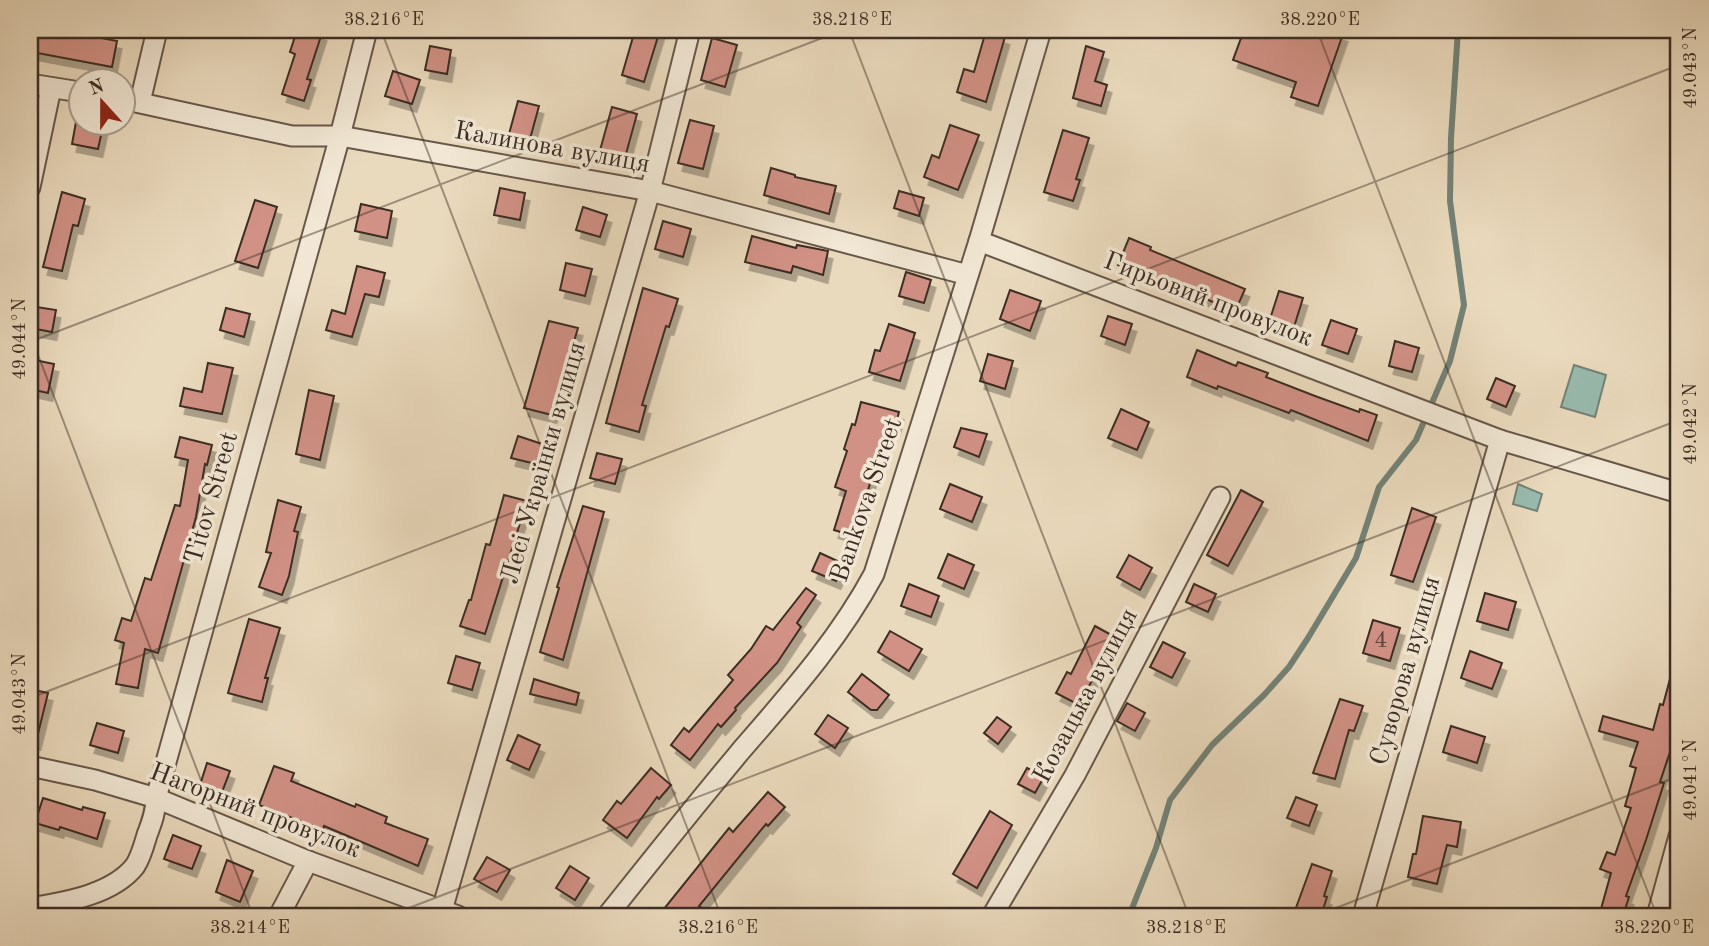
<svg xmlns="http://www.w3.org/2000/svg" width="1709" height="946" viewBox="0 0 1709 946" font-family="'Old Standard TT',serif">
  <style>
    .water { fill: #98bbae; stroke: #738277; stroke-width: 2 }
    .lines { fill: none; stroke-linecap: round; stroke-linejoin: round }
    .stream { stroke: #738277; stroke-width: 6 }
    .building { fill: #d19185; stroke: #3c2d24; stroke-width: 2; filter: url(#shadow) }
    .street-casing { stroke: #68584a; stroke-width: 23 }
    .street { stroke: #f1e7d4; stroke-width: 19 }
    .ticks { fill: none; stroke: #3c2d24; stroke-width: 2; stroke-opacity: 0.45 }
    .labels { text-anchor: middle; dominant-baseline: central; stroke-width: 7; stroke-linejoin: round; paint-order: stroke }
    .number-label { font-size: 23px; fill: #61463c }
    .street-label { font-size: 26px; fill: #3c2d24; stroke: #f1e7d4 }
    .neatline { fill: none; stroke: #3c2d24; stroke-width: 2.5 }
    .ticks-label { font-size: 18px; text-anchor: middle; fill: #3c2d24 }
  </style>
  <defs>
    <filter id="shadow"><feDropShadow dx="4.5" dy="8" stdDeviation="0" flood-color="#0004"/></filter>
  </defs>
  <rect width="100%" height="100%" fill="#eadabd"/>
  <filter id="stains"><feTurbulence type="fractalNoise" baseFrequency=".00286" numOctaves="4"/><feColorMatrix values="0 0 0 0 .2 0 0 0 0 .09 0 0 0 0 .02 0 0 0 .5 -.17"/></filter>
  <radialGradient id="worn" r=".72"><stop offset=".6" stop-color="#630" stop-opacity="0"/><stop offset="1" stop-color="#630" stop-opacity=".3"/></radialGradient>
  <g class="water">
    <path d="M1574,365L1606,375L1595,417L1561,407Z"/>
    <path d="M1518,484L1542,494L1537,511L1513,504Z"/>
  </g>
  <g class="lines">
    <path class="stream" d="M1129,916L1156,848L1170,800L1212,745L1264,695L1289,667L1308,638L1356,558L1379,487L1416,440L1450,361L1464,305L1450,201L1451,138L1458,30"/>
  </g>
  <g class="building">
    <path d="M37,30H61L117,41L112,67L32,52Z"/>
    <path d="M297,30H311L322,33L307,79L311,80L304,101L282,94L295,54L290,52Z"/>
    <path d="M635,30H660L644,82L622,75Z"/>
    <path d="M1244,30H1330L1343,34L1318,106L1291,97L1296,82L1233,60Z"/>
    <path d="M986,31L1005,37L986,102L957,92L964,69L974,72Z"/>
    <path d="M712,38L737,45L725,87L701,80Z"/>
    <path d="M430,46L451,50L447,74L425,70Z"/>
    <path d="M1086,46L1104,52L1095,81L1107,85L1101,106L1073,98Z"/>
    <path d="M393,71L420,80L412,104L385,96Z"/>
    <path d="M518,101L539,106L530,139L509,134Z"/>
    <path d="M612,107L637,114L624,161L599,154Z"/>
    <path d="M690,120L714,126L703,169L678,163Z"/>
    <path d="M76,122H104L98,149L72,144Z"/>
    <path d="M950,125L979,135L958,190L924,177L932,155L939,158Z"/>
    <path d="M1063,130L1089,138L1076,179L1080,180L1073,201L1044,192Z"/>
    <path d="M771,168L795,175V177L836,186L829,214L764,195Z"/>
    <path d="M500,188L525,193L520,220L494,215Z"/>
    <path d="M899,191L924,198L919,216L894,208Z"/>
    <path d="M62,192L85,199L78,226L73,225L62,271L43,267Z"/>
    <path d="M255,200L277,207L258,268L235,261Z"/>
    <path d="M361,204L392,211L387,238L355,231Z"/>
    <path d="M583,207L607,215L600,237L576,230Z"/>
    <path d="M663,221L691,229L683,257L655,249Z"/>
    <path d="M752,236L796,248L797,245L828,251L823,275L793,266L791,273L745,262Z"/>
    <path d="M1129,238L1151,247L1150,250L1245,289L1235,312L1184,289L1183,291L1161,284L1118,265Z"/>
    <path d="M566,263L592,269L585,296L560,290Z"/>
    <path d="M357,266L385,273L379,297L365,294L352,337L326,330L332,310L345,314Z"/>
    <path d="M906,272L931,280L924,303L899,296Z"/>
    <path d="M643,288L678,299L669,327L666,326L642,405L646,406L639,432L606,423Z"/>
    <path d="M1010,290L1041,301L1030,331L1000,319Z"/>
    <path d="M1279,291L1303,298L1294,327L1270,319Z"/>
    <path d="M30,306L56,310L52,332L30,328Z"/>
    <path d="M226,308L250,314L244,337L220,330Z"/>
    <path d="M1108,316L1132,324L1125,345L1101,336Z"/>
    <path d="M1331,320L1357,329L1348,354L1322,345Z"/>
    <path d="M549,321L578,328L552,415L524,408Z"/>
    <path d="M889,324L915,333L900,381L869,372L875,350L880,351Z"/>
    <path d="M1395,341L1419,348L1412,372L1389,366Z"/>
    <path d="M1197,350L1236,366L1238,362L1268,373L1266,377L1315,396L1359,412L1360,409L1377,415L1368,441L1291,410L1289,413L1218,386L1217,389L1187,377Z"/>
    <path d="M988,354L1013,361L1005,389L980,381Z"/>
    <path d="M30,359L54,364L48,393L30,389Z"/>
    <path d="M208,363L233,368L222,414L180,406L184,388L202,392Z"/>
    <path d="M1496,378L1515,386L1506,407L1487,399Z"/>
    <path d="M309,390L334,396L320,460L296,454Z"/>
    <path d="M861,402L899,412L895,428L887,426L861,514L864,515L857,537L834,530L846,491L835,487L847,451L844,449L852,424L855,425Z"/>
    <path d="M1121,409L1149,422L1137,450L1108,438Z"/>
    <path d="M961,428L987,434L979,457L954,447Z"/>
    <path d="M518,436L542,444L536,464L511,458Z"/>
    <path d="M180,437L212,445L207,465L205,464L196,517L158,653L145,649L138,688L116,684L124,643L115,640L122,618L131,621L145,578L151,580L175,505L180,506L188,460L175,457Z"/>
    <path d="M597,453L622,459L615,484L590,478Z"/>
    <path d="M950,484L982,497L972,522L940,509Z"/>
    <path d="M1241,490L1263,502L1228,566L1207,555Z"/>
    <path d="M504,495L527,501L485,634L460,626L469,600H471L486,544L490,545Z"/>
    <path d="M278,500L301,507L294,531L298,532L289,576L282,595L259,587L271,553L266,552Z"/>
    <path d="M583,506L604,512L563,660L540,652L559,588L557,587Z"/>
    <path d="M1412,508L1436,517L1413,582L1391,575Z"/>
    <path d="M820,553L844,564L836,581L812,571Z"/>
    <path d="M948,554L974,565L964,589L938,578Z"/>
    <path d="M1129,555L1152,568L1140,590L1117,577Z"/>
    <path d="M909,584L939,596L931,617L901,606Z"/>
    <path d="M1194,584L1216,594L1208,612L1186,602Z"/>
    <path d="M806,588L816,595L797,623L801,627L777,663L735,708L736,710L721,727L718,724L690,760L671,745L684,728L689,732L733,680L728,675L751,649L766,626L773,630Z"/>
    <path d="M1485,593L1516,602L1508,630L1477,621Z"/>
    <path d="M249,619L280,628L265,678H268L262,702L228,693Z"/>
    <path d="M1373,620L1400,628L1390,661L1363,653Z"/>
    <path d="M1095,626L1115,637L1079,705L1056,693L1067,672L1071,674Z"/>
    <path d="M890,631L922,649L909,671L878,652Z"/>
    <path d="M1163,642L1185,653L1172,678L1150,667Z"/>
    <path d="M1470,651L1502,663L1492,689L1461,678Z"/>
    <path d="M456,656L480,663L472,690L448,683Z"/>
    <path d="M1674,664L1679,665V725L1660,782L1664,783L1646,840L1626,896L1629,897L1623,916H1599L1611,873L1600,869L1607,852L1615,855L1631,808L1625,806L1636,768L1630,766L1638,742L1599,731L1603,716L1653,730L1660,704L1663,705Z"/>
    <path d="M862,674L889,695L877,710H871L848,692Z"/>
    <path d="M534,679L579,693L576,705L530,694Z"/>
    <path d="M30,689L48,693L36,742H30Z"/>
    <path d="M1340,699L1363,706L1354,731L1349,730L1335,779L1313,773Z"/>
    <path d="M1127,703L1145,713L1135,731L1117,721Z"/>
    <path d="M828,715L848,728L835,748L815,734Z"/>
    <path d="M997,717L1011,727L998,744L984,733Z"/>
    <path d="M97,723L124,731L118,753L90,745Z"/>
    <path d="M1451,726L1485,737L1477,763L1443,752Z"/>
    <path d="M518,735L540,745L529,770L507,760Z"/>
    <path d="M207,763L230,771L222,792L200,785Z"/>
    <path d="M274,766L294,773L291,781L355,807L356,804L387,817L385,823L428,839L418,866L324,826L323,830L259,805Z"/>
    <path d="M651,768L671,785L659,799L657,797L627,838L603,820L617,801L621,804Z"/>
    <path d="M1027,768L1044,777L1035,793L1018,784Z"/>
    <path d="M768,792L785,807L768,826L766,824L699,906L713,916H671L663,910L729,828L733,832Z"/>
    <path d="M1296,797L1317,805L1309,826L1287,818Z"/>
    <path d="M43,798L82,810L83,807L105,813L97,839L60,827L59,830L35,823Z"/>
    <path d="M990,811L1012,825L977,888L953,874Z"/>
    <path d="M1423,816L1461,822L1457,847L1447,845L1437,884L1408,877L1413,854H1416Z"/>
    <path d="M173,835L201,846L192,869L164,859Z"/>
    <path d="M487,857L510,870L497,892L474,879Z"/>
    <path d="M227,860L253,871L240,902L216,892Z"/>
    <path d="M1312,864L1332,871L1324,896L1327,897L1321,916H1293Z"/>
    <path d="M570,866L589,878L575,900L556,888Z"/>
  </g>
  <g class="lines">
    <g class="street-casing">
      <g id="street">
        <path d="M30,84L80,92"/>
        <path d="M122,99L292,136H340L650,191L968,275"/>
        <path d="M140,102L157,30"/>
        <path d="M30,187L51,88"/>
        <path d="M979,241L1500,440L1679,493"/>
        <path d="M30,766L95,780L156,798L308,861L458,916"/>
        <path d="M30,908C65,902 112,895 135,866C141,857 144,845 147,835C152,822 156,811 156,798L340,136L367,30"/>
        <path d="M442,910L650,191L690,30"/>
        <path d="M279,916L308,861"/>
        <path d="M607,916C650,862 694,807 739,753C788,696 838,641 874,574L979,241L1041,30"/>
        <path d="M992,916L1075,775L1220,497"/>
        <path d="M1363,916L1500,440"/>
        <path d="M1657,916L1679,836"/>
      </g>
    </g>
    <use href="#street" class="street"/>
  </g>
  <path class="ticks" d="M381,30L721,916M849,30L1189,916M1317,30L1657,916M30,334L253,916M30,342L843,30M30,698L1679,65M388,916L1679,420M1315,916L1679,776"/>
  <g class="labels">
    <g class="number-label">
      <text x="1381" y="640">4</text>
    </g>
    <g class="street-label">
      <text transform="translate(552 148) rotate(10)">Калинова вулиця</text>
      <text transform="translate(1208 300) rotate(21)">Гирьовий провулок</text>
      <text transform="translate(544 463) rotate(-74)">Лесі Українки вулиця</text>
      <text transform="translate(212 498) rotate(-74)">Titov Street</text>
      <text transform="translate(867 500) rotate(-71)">Bankova Street</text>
      <text transform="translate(1406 671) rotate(-74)">Суворова вулиця</text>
      <text transform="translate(1086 696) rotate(-62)">Козацька вулиця</text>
      <text transform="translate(255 811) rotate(21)">Нагорний провулок</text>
    </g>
  </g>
  <rect width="1709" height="946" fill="none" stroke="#eadabd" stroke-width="77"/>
  <g transform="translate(102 102) rotate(339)"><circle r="33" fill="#f1e7d4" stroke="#a99d8e" stroke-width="2"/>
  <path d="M0-5L12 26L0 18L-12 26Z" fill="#8f2418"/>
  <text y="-10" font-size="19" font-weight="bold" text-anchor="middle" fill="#3c2d24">N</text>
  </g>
  <rect x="38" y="38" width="1632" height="870" class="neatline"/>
  <g class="ticks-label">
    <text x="384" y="25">38.216°E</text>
    <text x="852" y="25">38.218°E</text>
    <text x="1320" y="25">38.220°E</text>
    <text transform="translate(1690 68) rotate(-90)" y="6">49.043°N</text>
    <text transform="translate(19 339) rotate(-90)" y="6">49.044°N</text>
    <text transform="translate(1690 424) rotate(-90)" y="6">49.042°N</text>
    <text transform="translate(19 694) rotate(-90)" y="6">49.043°N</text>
    <text transform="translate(1690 780) rotate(-90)" y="6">49.041°N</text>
    <text x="250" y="933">38.214°E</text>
    <text x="718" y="933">38.216°E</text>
    <text x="1186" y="933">38.218°E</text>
    <text x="1654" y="933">38.220°E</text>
  </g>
  <rect width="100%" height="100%" filter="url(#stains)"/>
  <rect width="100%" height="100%" fill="url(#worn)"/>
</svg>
